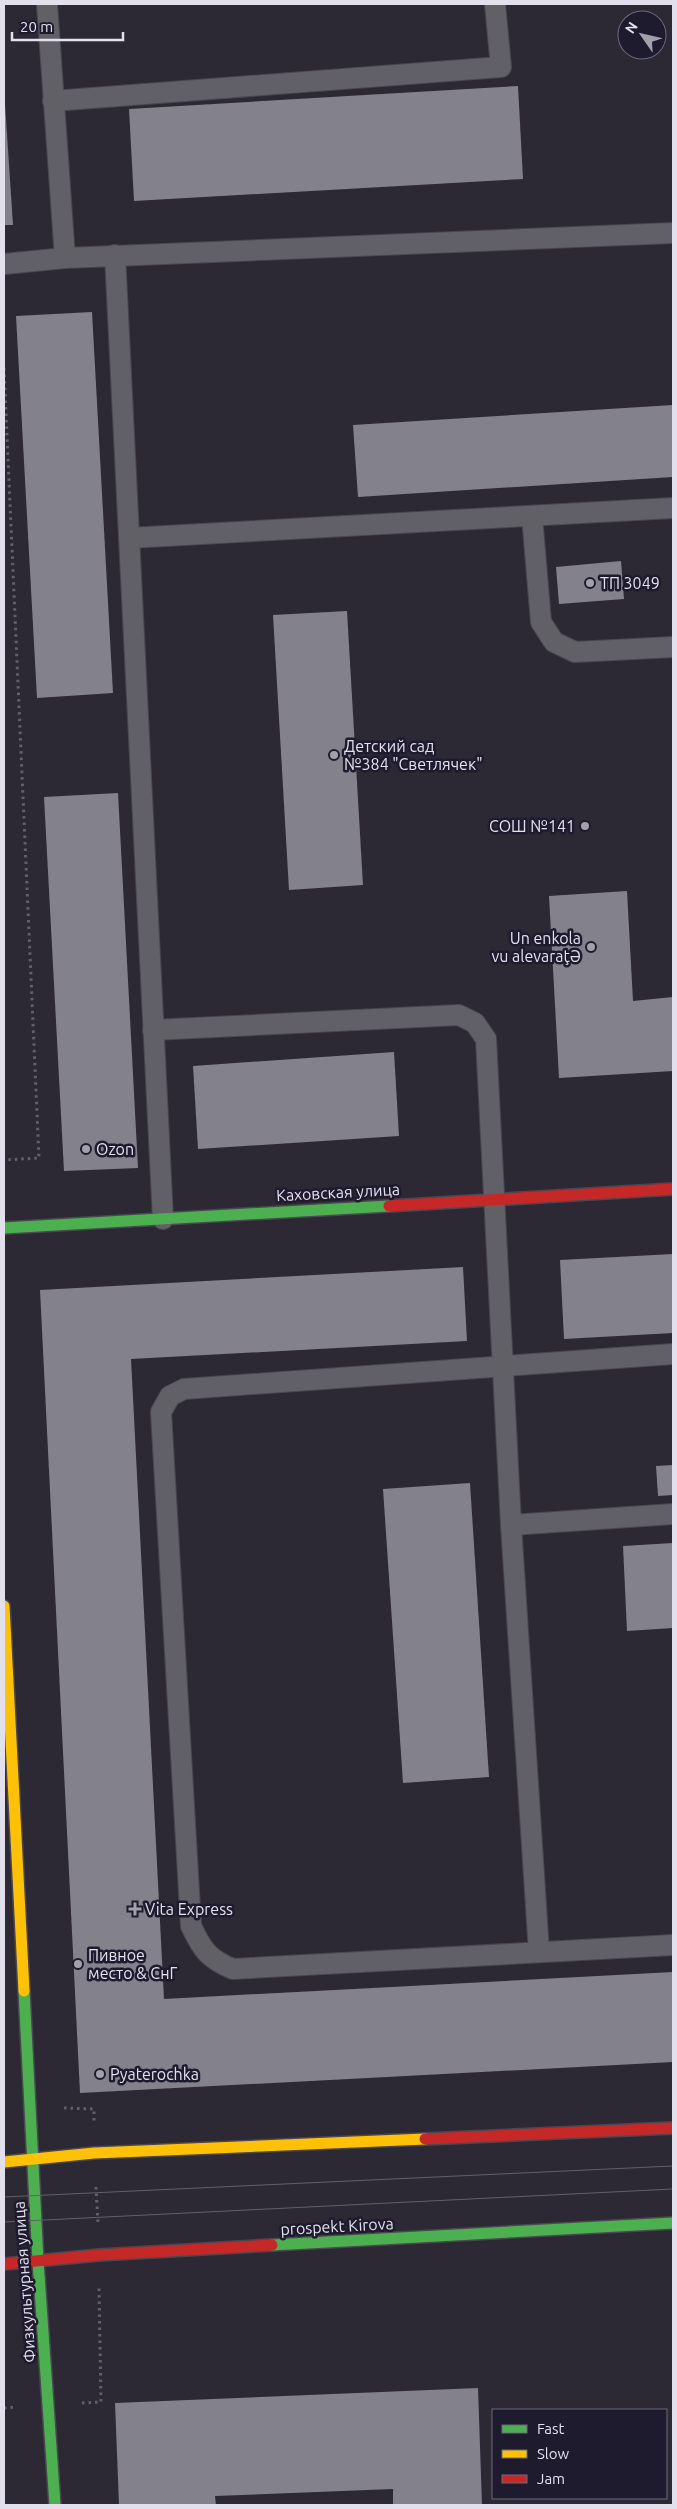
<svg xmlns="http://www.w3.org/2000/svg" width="677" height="2509" viewBox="0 0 677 2509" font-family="Ubuntu,sans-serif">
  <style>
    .building { fill: #83818b }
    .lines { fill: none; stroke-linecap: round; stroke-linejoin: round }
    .lane-casing { stroke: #4a4751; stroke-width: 22 }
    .fast-casing { stroke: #4a4751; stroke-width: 14 }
    .slow-casing { stroke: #4a4751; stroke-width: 14 }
    .jam-casing { stroke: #4a4751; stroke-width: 14 }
    .path { stroke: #636168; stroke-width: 3; stroke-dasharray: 2.5 4; stroke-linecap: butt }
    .lane { stroke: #626067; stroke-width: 20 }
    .fast { stroke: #4caf50; stroke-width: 11 }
    .slow { stroke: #ffc107; stroke-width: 11 }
    .jam { stroke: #c62828; stroke-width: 11 }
    .tram { stroke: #626067; stroke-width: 1 }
    .poi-dot { fill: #a2a0ac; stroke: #1f1b2e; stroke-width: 2 }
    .labels { text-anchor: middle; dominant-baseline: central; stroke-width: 5; stroke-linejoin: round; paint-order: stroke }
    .poi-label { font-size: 16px; fill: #e2e0ed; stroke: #1f1b2e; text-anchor: start }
    .street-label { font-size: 16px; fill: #e2e0ed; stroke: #1f1b2e }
  </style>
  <rect width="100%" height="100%" fill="#2c2934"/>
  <g class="building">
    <path d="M518,86L523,179L134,201L129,109Z"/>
    <path d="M4,89L13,225H4Z"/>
    <path d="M92,312L113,693L37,698L16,316Z"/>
    <path d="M673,405V477L358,497L353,425Z"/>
    <path d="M621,561L624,599L559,604L556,567Z"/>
    <path d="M347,611L363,885L289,890L273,615Z"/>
    <path d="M118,793L138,1168L64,1171L44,797Z"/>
    <path d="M627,891L633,1001L673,997V1071L559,1078L549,896Z"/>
    <path d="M394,1052L399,1136L198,1149L193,1066Z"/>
    <path d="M673,1254V1333L564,1339L560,1260Z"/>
    <path d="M463,1267L467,1341L131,1359L164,1999L673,1972V2062L80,2093L40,1290Z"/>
    <path d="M673,1465V1495L658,1496L656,1466Z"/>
    <path d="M470,1483L489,1777L403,1783L383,1489Z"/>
    <path d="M673,1543V1628L627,1631L623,1546Z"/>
    <path d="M478,2388L482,2505H393V2489L215,2496L216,2505H119L115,2403Z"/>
  </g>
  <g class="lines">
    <g class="lane-casing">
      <g id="lane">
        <path d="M53,101L501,67L495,4"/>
        <path d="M115,255L163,1219"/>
        <path d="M65,258L673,233"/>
        <path d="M4,264L65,258L47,4"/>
        <path d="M532,516L541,622L554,642L575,652L673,647"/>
        <path d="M129,538L673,508"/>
        <path d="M153,1030L459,1015L475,1023L486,1039L511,1525L673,1514"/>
        <path d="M673,1354L184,1389L170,1396L161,1412L191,1926C202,1949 208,1959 233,1969L673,1945"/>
        <path d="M511,1525L539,1952"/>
      </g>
    </g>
    <g class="fast-casing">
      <g id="fast">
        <path d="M4,1228L389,1206"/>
        <path d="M24,1991L38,2261"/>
        <path d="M272,2245L673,2223"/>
        <path d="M38,2261L55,2505"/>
      </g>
    </g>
    <g class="slow-casing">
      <g id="slow">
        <path d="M4,1606L24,1991"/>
        <path d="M4,2162L94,2153L425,2139"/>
      </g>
    </g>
    <g class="jam-casing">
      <g id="jam">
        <path d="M389,1206L673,1189"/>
        <path d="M425,2139L673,2128"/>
        <path d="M4,2264L99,2255L272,2245"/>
      </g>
    </g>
    <g class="path">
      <path d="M4,368L39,1158L4,1160"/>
      <path d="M64,2108L94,2109V2121"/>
      <path d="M96,2187L98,2223"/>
      <path d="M82,2403L101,2402L99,2287"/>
      <path d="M4,2408L16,2407"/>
    </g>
    <use href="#lane" class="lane"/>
    <use href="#fast" class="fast"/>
    <use href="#slow" class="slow"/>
    <use href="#jam" class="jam"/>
    <g class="tram">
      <path d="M4,2197L673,2166"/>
      <path d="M4,2222L673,2189"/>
    </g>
  </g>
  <g class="poi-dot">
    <circle cx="590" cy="583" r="5"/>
    <circle cx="334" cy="755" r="5"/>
    <circle cx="585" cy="826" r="5"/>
    <circle cx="591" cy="947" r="5"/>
    <circle cx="86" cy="1149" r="5"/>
    <path d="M132.5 1901.5h5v5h5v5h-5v5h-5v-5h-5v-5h5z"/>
    <circle cx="78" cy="1964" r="5"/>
    <circle cx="100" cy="2074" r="5"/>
  </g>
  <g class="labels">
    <g class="poi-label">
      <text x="600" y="583">ТП 3049</text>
      <text x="344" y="746">Детский сад<tspan x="344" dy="18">№384 "Светлячек"</tspan></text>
      <text x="575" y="826" text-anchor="end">СОШ №141</text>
      <text x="581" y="938" text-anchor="end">Un enkola<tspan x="581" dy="18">vu alevaraţə</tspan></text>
      <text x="96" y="1149">Ozon</text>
      <text x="145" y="1909">Vita Express</text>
      <text x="88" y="1955">Пивное<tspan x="88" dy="18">место &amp; СнГ</tspan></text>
      <text x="110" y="2074">Pyaterochka</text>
    </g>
    <g class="street-label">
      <text transform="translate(338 1192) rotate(-3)">Каховская улица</text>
      <text transform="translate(337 2226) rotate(-3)">prospekt Kirova</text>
      <text transform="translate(24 2282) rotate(-94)">Физкультурная улица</text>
    </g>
  </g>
  <rect width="677" height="2509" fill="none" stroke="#e2e0ed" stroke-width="10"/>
  <rect x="492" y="2409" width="175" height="90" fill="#1f1b2e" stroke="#6d6a7a"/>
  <rect x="502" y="2425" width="25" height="8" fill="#4caf50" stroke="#6d6a7a"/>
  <text x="537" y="2434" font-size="15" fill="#e2e0ed">Fast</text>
  <rect x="502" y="2450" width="25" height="8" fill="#ffc107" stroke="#6d6a7a"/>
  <text x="537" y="2459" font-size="15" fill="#e2e0ed">Slow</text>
  <rect x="502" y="2475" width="25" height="8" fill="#c62828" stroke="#6d6a7a"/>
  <text x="537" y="2484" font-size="15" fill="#e2e0ed">Jam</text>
  <g transform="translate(642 35) rotate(304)"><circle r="24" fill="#1f1b2e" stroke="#6d6a7a"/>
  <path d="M0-4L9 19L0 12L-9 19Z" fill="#a2a0ac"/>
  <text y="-8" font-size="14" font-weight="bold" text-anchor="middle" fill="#e2e0ed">N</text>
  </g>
  <path d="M12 32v8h111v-8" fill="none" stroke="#e2e0ed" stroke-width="2.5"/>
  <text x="20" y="32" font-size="15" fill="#e2e0ed" stroke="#1f1b2e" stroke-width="4" paint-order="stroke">20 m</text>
</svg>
